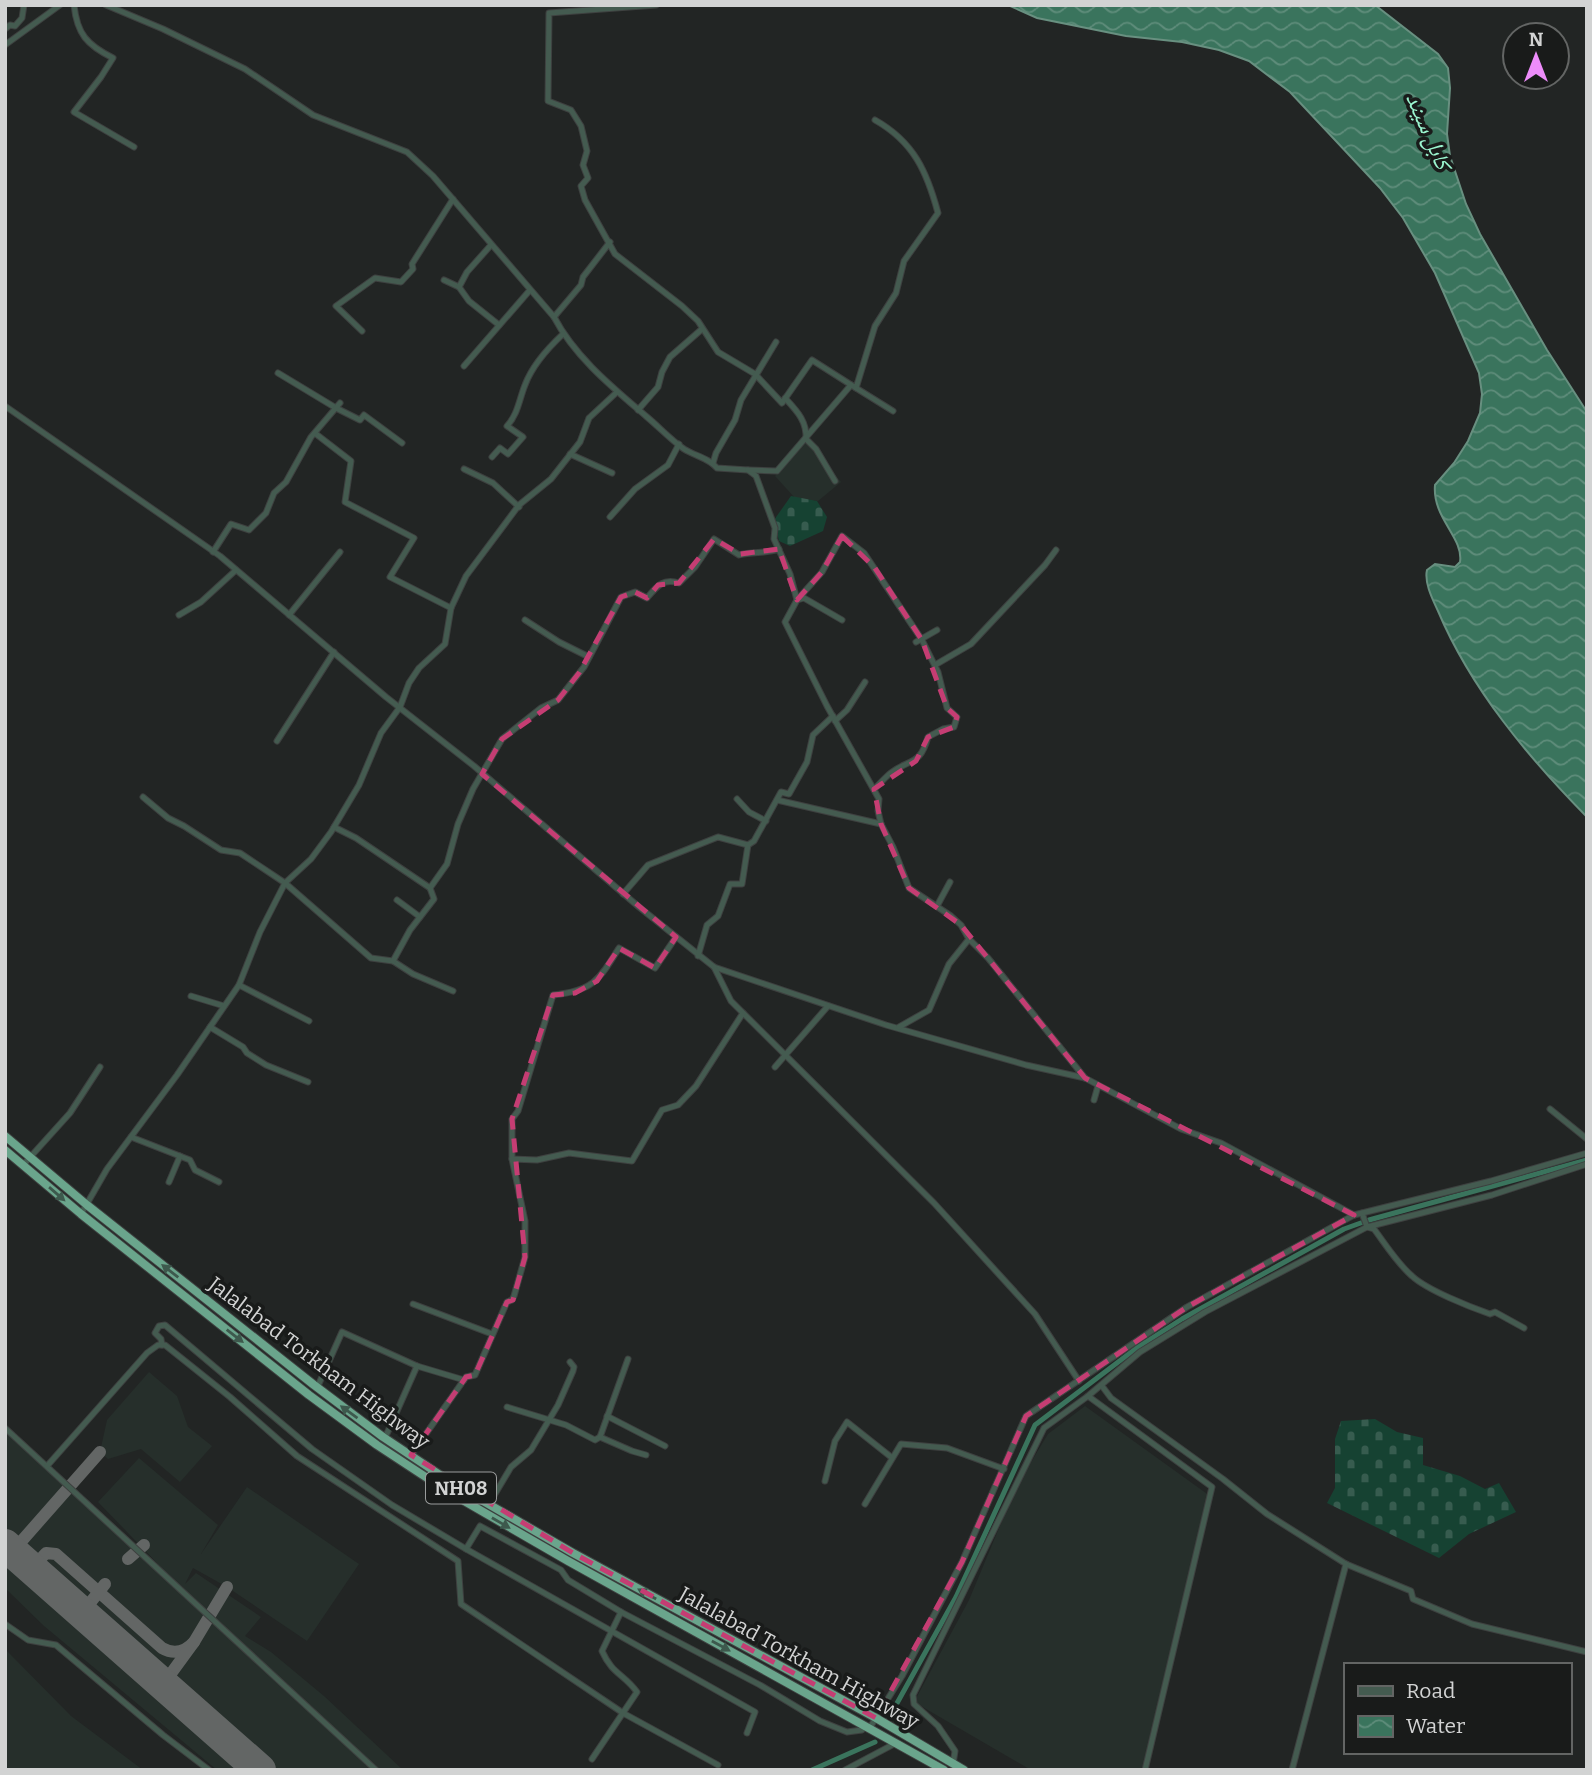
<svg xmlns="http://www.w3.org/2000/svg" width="1592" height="1775" viewBox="0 0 1592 1775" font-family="Bitter,'Noto Naskh Arabic',serif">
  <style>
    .built { fill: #262f2b }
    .cemetery { fill: url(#cemetery-stones) }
    .water { fill: url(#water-waves); stroke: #689080; stroke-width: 2 }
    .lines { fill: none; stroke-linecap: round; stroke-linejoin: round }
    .canal { stroke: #3a745d; stroke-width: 5 }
    .taxiway { stroke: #636665; stroke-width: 12 }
    .runway { stroke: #636665; stroke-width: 32 }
    .minor-casing { stroke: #3e4140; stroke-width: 7 }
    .highway-casing { stroke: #3e4140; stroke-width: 10 }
    .minor { stroke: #445b50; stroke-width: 5 }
    .highway { stroke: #6aa58c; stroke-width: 8 }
    .oneway { fill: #3d594d }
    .marked { fill: none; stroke: #c53d73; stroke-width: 5; stroke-dasharray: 14 9; stroke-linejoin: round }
    .labels { text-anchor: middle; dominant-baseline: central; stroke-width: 7; stroke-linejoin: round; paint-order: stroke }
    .shield { fill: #191b1a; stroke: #9a9c9c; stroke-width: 2 }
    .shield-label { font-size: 19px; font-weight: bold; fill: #d2d3d3 }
    .street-label { font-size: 21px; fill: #d2d3d3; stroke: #191b1a }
    .water-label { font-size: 23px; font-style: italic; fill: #9bf6d0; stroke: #191b1a }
  </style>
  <defs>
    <pattern id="cemetery-stones" width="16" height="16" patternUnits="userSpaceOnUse" patternTransform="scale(1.75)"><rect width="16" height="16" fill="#164232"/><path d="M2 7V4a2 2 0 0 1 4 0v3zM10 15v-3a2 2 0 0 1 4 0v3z" fill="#375c4f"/></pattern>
    <pattern id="water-waves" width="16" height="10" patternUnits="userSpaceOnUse" patternTransform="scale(1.75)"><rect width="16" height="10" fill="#3a745d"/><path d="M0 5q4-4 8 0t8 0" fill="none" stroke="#5f8d7b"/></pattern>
  </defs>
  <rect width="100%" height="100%" fill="#222524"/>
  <g class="built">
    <path d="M807,441L841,482L818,501L795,498L775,476Z"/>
    <path d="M149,1372L177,1396L188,1427L212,1446L180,1482L141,1449L108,1459L100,1452L107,1420Z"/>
    <path d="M1085,1406L1210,1496L1145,1770H1031L914,1702L969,1600L1017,1485L1048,1434Z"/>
    <path d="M5,1425L158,1564L98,1502L139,1458L218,1525L201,1554L247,1487L359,1564L307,1641L227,1587L193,1568L185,1584L196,1573L261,1617L245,1636L271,1652L324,1696L403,1770H217L44,1626L5,1588Z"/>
    <path d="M5,1649L71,1716L143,1770H5Z"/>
  </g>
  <g class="cemetery">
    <path d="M791,496L817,501L827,517L823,531L790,546L779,541L774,520Z"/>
    <path d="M1375,1419L1397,1432L1423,1438V1465L1460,1476L1485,1489L1499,1483L1516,1512L1469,1534L1439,1558L1327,1503L1335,1488V1439L1341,1421Z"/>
  </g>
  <path class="water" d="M1008,5H1375L1438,54L1448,68L1450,88L1447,134L1450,156L1466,204L1480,234L1547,350L1587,412V817C1528,757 1471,689 1438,611C1433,600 1424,583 1427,570L1435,564L1455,567L1460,562C1464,538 1432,518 1435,485L1454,463L1468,441L1480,413L1482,394L1479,373L1435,273L1403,218L1380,188L1290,92L1249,61L1219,50L1182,42L1126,36L1037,18Z"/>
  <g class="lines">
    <g class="canal">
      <path d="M891,1714L956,1597L1035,1425L1138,1347L1182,1319L1344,1229L1369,1220L1587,1160"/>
      <path d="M812,1770L875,1742"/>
    </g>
    <g class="taxiway">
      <path d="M5,1544L13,1547L19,1544L100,1452"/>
      <path d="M128,1559L144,1545"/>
      <path d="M32,1568L46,1553L56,1554L162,1648C174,1655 185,1652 194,1642"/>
      <path d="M86,1608L87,1615L92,1621"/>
      <path d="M77,1609L86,1608L105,1584"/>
      <path d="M159,1680L167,1679L194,1642L227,1587"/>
    </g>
    <path class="runway" d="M5,1545L260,1770"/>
    <g class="minor-casing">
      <g id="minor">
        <path d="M74,5C77,34 87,45 113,58L101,77L74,112L134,147"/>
        <path d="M106,5L163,29L245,69L313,115L407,152L433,176L554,317C575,357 612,387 647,417C659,427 671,440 684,449C695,456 709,458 717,468L748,470L756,476L775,528L774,539L790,574L797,600L785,622L827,706L879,799L878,811L881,824L893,847L909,888L951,916L961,925L969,939L988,958L1085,1078"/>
        <path d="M656,5L549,13L548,101L571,110L581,126L587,151L583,165L588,178L581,186L585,200L615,254L682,306L698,321L718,352L755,374L782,403L812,360L856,388L875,326L896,293L904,261L938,213C927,172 914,142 875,120"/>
        <path d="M5,29L10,25L15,26L22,18L24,5"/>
        <path d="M5,45L60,5"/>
        <path d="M444,280L459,287L469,301L499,325"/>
        <path d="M459,287L467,272L491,245"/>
        <path d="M554,317L581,285L583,277L610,242"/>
        <path d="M362,331L336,306L375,278L401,282L413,269L412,264L453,199"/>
        <path d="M464,366L530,290"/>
        <path d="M278,373L336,408L360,420L364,415L402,443"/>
        <path d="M856,388L893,411"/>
        <path d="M785,398C797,411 807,421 806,439L816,449L835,481"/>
        <path d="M5,406L220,556L386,697L474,766L639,907L714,967L886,1025L1026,1065L1085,1078L1181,1129L1221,1143L1354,1215"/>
        <path d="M638,410L658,387L662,372L670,357L702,329"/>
        <path d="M316,434L351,461L345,502L414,538L390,577L451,608"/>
        <path d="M570,454L612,473"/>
        <path d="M492,457L500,448L508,454L523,437L507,426C518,414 519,400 525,385C532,366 548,348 563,334"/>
        <path d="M713,463L716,453L735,420L741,400L776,342"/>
        <path d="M464,469L493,483L519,507"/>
        <path d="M748,470L777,471L851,385"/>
        <path d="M610,517L635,489L668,465L679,444"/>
        <path d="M213,552L231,524L249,530L266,513L274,493L286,482L311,437L340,403"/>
        <path d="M797,600L822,572L842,536L864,553L922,640L938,672L947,708L957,717L954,727L943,729L928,737C920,765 912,758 892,772C885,777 880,784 874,789"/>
        <path d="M797,600L804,598L842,620"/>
        <path d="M179,615L201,602L236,570"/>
        <path d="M289,615L340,552"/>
        <path d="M525,620L559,642L589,657"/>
        <path d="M916,642L937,630"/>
        <path d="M935,665L971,644L1045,565L1056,550"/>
        <path d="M835,721L847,710L865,682"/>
        <path d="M277,741L334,652"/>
        <path d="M143,797L168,818L184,826L221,850L240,853L285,883L371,958L393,961L413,974L453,991"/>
        <path d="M737,799L749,812L766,821"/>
        <path d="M777,800L881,824"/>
        <path d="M334,827L356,838L430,888"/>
        <path d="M623,894L648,865L718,837L748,845"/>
        <path d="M397,900L420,917"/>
        <path d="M937,906L950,882"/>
        <path d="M698,956L707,925L718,916L730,884H742L748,845L754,841L781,792L789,794L807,762L813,735L833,716"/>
        <path d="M393,961L410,930L434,899L430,888L447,864L458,824L473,789L502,739L541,708L558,700L584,667L621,597L635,592L647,598C657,586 663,578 679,583L695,567L714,539L739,555C753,551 766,554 779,549"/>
        <path d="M714,967L731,1001L934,1203L1035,1314L1079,1381"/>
        <path d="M239,985L309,1021"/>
        <path d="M191,996L224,1006"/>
        <path d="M210,1027L243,1047L247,1053L266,1065L308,1082"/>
        <path d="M899,1027L929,1010L949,964L969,939"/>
        <path d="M775,1067L828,1006"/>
        <path d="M1094,1100L1098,1086"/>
        <path d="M1550,1109L1587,1139"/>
        <path d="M131,1137L190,1160L195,1170L219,1182"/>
        <path d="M512,1159V1119L518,1111L553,995C593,991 599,980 619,948L655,968L676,937"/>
        <path d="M24,1164L70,1113L100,1067"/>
        <path d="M169,1182L180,1156"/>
        <path d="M1362,1213L1367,1227L1374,1229C1386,1245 1397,1263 1412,1276C1427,1290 1470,1307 1490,1314L1495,1312L1524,1328"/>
        <path d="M81,1214L107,1169L177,1075L239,985L260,932L285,883L311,859L331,832L359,785L381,733L400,707L409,683L419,668L445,644L451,608L466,576L519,505L551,479L580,442L589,418L617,392"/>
        <path d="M413,1304L492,1334"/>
        <path d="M162,1345L161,1339L155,1333L159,1326L165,1325L312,1449L392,1505L466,1549L480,1526L561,1570L568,1580L621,1612"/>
        <path d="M1102,1386L1111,1398L1223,1479L1267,1514L1346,1564L1411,1591L1413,1599L1472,1624L1587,1652"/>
        <path d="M317,1388L342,1332L417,1366L464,1380"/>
        <path d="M1088,1396L1140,1352L1205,1312L1367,1227L1492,1195L1587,1164"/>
        <path d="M507,1407L566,1425L595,1440L600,1437L632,1451L646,1455"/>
        <path d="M607,1416L665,1446"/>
        <path d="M5,1428L376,1770"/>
        <path d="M600,1437L628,1359"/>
        <path d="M385,1438L417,1366"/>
        <path d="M411,1455L466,1377L475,1375L507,1302L512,1300L514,1296L525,1257V1221L512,1159L537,1160L569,1153L632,1161L662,1110L678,1105L696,1086L743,1013"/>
        <path d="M47,1466L147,1353L158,1345H165L230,1397L297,1456L458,1561L461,1604L623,1713L718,1765"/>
        <path d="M825,1481L835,1441L847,1422L891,1457"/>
        <path d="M489,1504L511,1467L531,1450L558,1405L573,1371L574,1367L570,1362"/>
        <path d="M865,1504L901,1444L947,1448L1004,1469"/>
        <path d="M466,1549L755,1712L747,1733"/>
        <path d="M5,1624L28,1640L56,1645L163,1735L209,1770"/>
        <path d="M869,1729L902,1676L962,1562L1026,1416L1187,1307L1354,1215L1491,1181L1587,1153"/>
        <path d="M592,1759L637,1692C624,1674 612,1674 602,1651L621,1612L760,1685L820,1721L847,1732L862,1730L864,1725"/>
        <path d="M953,1764L955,1751L938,1726L914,1704L913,1695L1044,1428L1088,1396L1212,1487L1145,1770"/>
        <path d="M845,1770L896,1743"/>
        <path d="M1292,1770L1346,1564"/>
      </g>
    </g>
    <g class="highway-casing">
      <g id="highway">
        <path d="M5,1136L87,1205L314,1385L383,1437L452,1483L573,1553L876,1718L964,1770"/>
        <path d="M5,1150L81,1214L309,1395L377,1445L447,1491L568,1561L944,1770"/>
      </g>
    </g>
    <use href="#minor" class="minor"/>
    <use href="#highway" class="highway"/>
  </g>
  <defs><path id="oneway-solid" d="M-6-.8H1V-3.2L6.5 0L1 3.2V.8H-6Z" transform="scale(1.75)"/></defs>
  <g class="oneway">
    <use href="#oneway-solid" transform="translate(57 1194) rotate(41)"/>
    <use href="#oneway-solid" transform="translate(170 1271) rotate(-142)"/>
    <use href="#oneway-solid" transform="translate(235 1336) rotate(38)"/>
    <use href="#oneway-solid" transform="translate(349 1412) rotate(-144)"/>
    <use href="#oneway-solid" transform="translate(501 1523) rotate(30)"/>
    <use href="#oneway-solid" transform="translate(647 1594) rotate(-151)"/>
    <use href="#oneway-solid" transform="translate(721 1646) rotate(29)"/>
  </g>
  <path class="marked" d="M842,536L875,568L922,640L947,708L957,717L954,727L928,737L916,761L874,789L881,824L909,888L961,925L1085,1078L1354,1215L1187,1307L1026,1416L962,1562L876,1718L573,1553L411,1455L466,1377L475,1375L507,1302L513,1300L525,1257L512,1119L553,995L575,993L597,981L619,948L655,968L676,937L482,774L502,739L558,700L579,673L621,597L635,592L647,598L658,585L679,583L714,539L740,554L779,549L797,600L822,572Z"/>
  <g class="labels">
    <rect class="shield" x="426" y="1472.5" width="70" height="31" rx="5"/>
    <g class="shield-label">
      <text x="461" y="1488">NH08</text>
    </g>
    <g class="street-label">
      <text transform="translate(319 1363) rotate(37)">Jalalabad Torkham Highway</text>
      <text transform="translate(799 1658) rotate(29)">Jalalabad Torkham Highway</text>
    </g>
    <g class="water-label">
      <text transform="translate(1429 131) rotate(67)">کابل سيند</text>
    </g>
  </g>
  <rect width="1592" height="1775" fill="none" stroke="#d2d3d3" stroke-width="14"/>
  <rect x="1344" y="1663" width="228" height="91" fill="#191b1a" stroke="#636564" stroke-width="2"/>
  <rect x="1358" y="1686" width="35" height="10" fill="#445b50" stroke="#636564" stroke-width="2"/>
  <text x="1406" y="1698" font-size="21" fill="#d2d3d3">Road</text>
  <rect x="1358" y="1716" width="35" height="21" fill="url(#water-waves)" stroke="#636564" stroke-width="2"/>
  <text x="1406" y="1733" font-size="21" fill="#d2d3d3">Water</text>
  <g transform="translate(1536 56)"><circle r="33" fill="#191b1a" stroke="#636564" stroke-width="2"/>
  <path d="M0-5L12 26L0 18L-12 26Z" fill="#ed8cfa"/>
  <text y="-10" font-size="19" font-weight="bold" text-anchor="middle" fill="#d2d3d3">N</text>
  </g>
</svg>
